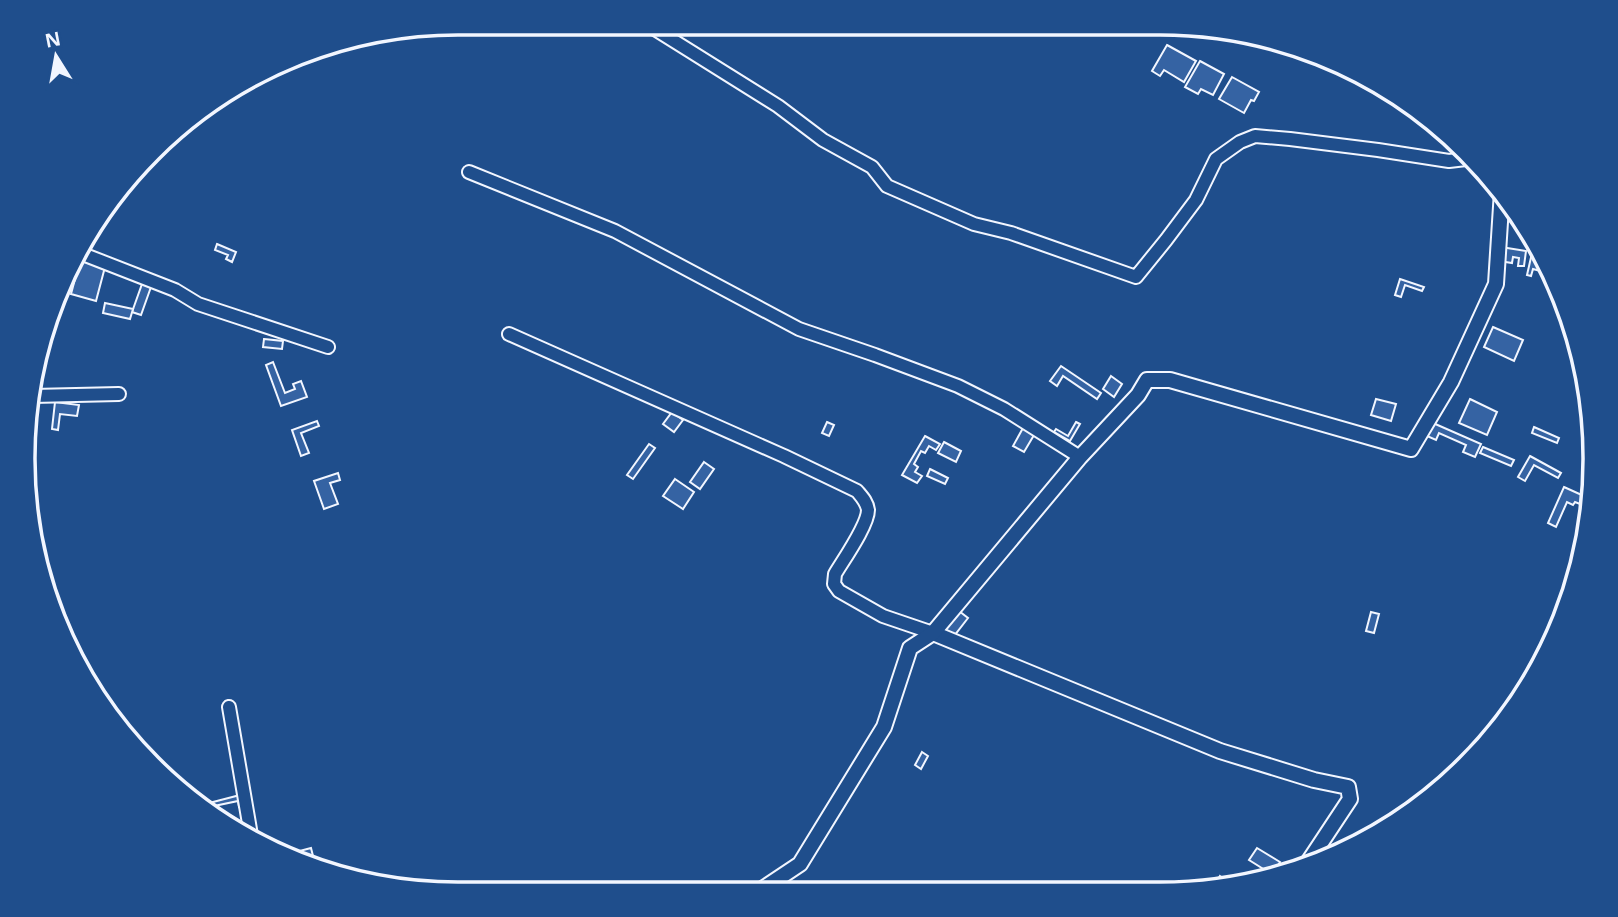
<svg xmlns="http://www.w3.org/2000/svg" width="1618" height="917" viewBox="0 0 1618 917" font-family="'Open Sans',sans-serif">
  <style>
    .building { fill: #3563a3; stroke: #f2f6ff; stroke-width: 2 }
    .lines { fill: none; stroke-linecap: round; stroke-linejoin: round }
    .minor-casing { stroke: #f2f6ff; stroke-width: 16 }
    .tertiary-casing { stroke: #f2f6ff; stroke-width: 18 }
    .minor { stroke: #1f4e8c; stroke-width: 12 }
    .tertiary { stroke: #1f4e8c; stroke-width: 14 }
    .rim { fill: none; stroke: #f2f6ff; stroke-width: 3.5 }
  </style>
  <rect width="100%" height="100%" fill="#1f4e8c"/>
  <g class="building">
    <path d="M1167,45L1196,61L1184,82L1164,70L1160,76L1152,71Z"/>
    <path d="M1200,61L1224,74L1213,95L1201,89L1198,94L1185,87Z"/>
    <path d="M1232,77L1259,92L1254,101L1251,100L1244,113L1219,99Z"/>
    <path d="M217,244L236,252L232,262L226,259L228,255L215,250Z"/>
    <path d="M1501,247L1526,251L1524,266H1518L1519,258L1513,257L1512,263L1499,261Z"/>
    <path d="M1532,253H1535L1544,272L1533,269L1531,276L1527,275Z"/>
    <path d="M80,260L105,267L96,301L71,294Z"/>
    <path d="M1400,279L1424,287L1422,291L1405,285L1401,297L1395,295Z"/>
    <path d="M142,284L151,287L141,315L132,312Z"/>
    <path d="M105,303L133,309L130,319L103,313Z"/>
    <path d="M1493,327L1523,340L1514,361L1484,347Z"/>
    <path d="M264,339L283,341L282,349L263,347Z"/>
    <path d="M273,362L285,393L295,389L293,384L301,381L307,397L281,406L266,365Z"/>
    <path d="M1061,366L1101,393L1097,399L1063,376L1057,386L1050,381Z"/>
    <path d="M1111,376L1122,384L1114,397L1103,389Z"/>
    <path d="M1376,399L1396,404L1391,421L1371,415Z"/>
    <path d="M1470,399L1497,412L1487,435L1459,423Z"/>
    <path d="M55,402L79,405L77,416L60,414L58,430L52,429Z"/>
    <path d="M672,412L683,420L674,432L663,424Z"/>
    <path d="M317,421L319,426L301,433L309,453L301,456L292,430Z"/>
    <path d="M827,422L834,425L829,436L822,433Z"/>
    <path d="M1076,422L1080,424L1070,441L1054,432L1056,429L1068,436Z"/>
    <path d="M1433,423L1481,444L1475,457L1463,452L1466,445L1439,433L1436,440L1427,436Z"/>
    <path d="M1534,427L1559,438L1557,443L1532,433Z"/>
    <path d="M1023,428L1034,435L1024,452L1013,446Z"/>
    <path d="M925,436L940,444L936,450L929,446L925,453L921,451L914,464L918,467L915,472L922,476L917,483L902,475Z"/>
    <path d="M944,442L961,451L956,462L938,453Z"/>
    <path d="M649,444L655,448L633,479L627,475Z"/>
    <path d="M1483,447L1514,460L1511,466L1480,453Z"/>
    <path d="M1530,456L1561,473L1558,478L1534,465L1525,481L1518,477Z"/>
    <path d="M704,462L714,469L700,489L690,482Z"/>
    <path d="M930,469L948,478L945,484L927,476Z"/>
    <path d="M338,473L340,480L330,483L338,504L324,509L314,481Z"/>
    <path d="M675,479L694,492L683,509L663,496Z"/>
    <path d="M1564,487L1584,496L1580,504L1575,502L1573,505L1567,502L1556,527L1548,523Z"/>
    <path d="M1587,498L1590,499L1591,514L1582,510Z"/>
    <path d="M959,611L968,618L954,636L945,629Z"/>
    <path d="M1371,612L1379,614L1374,633L1366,631Z"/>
    <path d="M922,752L928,756L921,769L915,765Z"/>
    <path d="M240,795L243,806L239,807L238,801L214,806L213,802Z"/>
    <path d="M311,848L314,860L308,862L306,855L292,859L284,855Z"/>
    <path d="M1257,848L1280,862L1273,875L1249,860Z"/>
    <path d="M1220,876L1236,886L1227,888L1223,885L1220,890L1211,891Z"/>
  </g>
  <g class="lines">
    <g class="minor-casing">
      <g id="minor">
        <path d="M651,23L650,26L778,106L823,140L872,167L887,186L974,224L1011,233L1136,277L1166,240L1196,200L1216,159L1240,142L1255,136L1290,139L1378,150L1449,161L1466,159"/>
        <path d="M469,172L615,231L799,329L875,355L958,386L1004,409L1080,457"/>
        <path d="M80,253L175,290L198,304L328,347"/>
        <path d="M509,334L784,456L857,491C862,497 867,502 868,510C868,525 844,559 835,574L834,584L839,591L883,616L933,633"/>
        <path d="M33,396L119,394"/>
        <path d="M229,707L252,841"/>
      </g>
    </g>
    <g class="tertiary-casing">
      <g id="tertiary">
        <path d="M933,633L1220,751L1314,780L1348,787L1350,799L1303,870"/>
        <path d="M758,892L800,864L884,727L910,648L933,633L1080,457L1138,395L1147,380H1170L1411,449L1451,382L1496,284L1502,191"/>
      </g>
    </g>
    <use href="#minor" class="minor"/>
    <use href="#tertiary" class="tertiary"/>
  </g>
  <path d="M0 0H1618V917H0ZM458 35H1160A423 423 0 0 1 1583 458V459A423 423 0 0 1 1160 882H458A423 423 0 0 1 35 459V458A423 423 0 0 1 458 35Z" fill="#1f4e8c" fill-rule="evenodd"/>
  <path class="rim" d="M458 35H1160A423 423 0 0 1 1583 458V459A423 423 0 0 1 1160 882H458A423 423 0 0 1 35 459V458A423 423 0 0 1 458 35Z"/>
  <g transform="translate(56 56) rotate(349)" stroke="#1f4e8c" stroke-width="5" paint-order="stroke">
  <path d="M0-5L12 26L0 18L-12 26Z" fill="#f2f6ff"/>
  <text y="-10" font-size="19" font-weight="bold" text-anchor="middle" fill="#f2f6ff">N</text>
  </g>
</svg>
